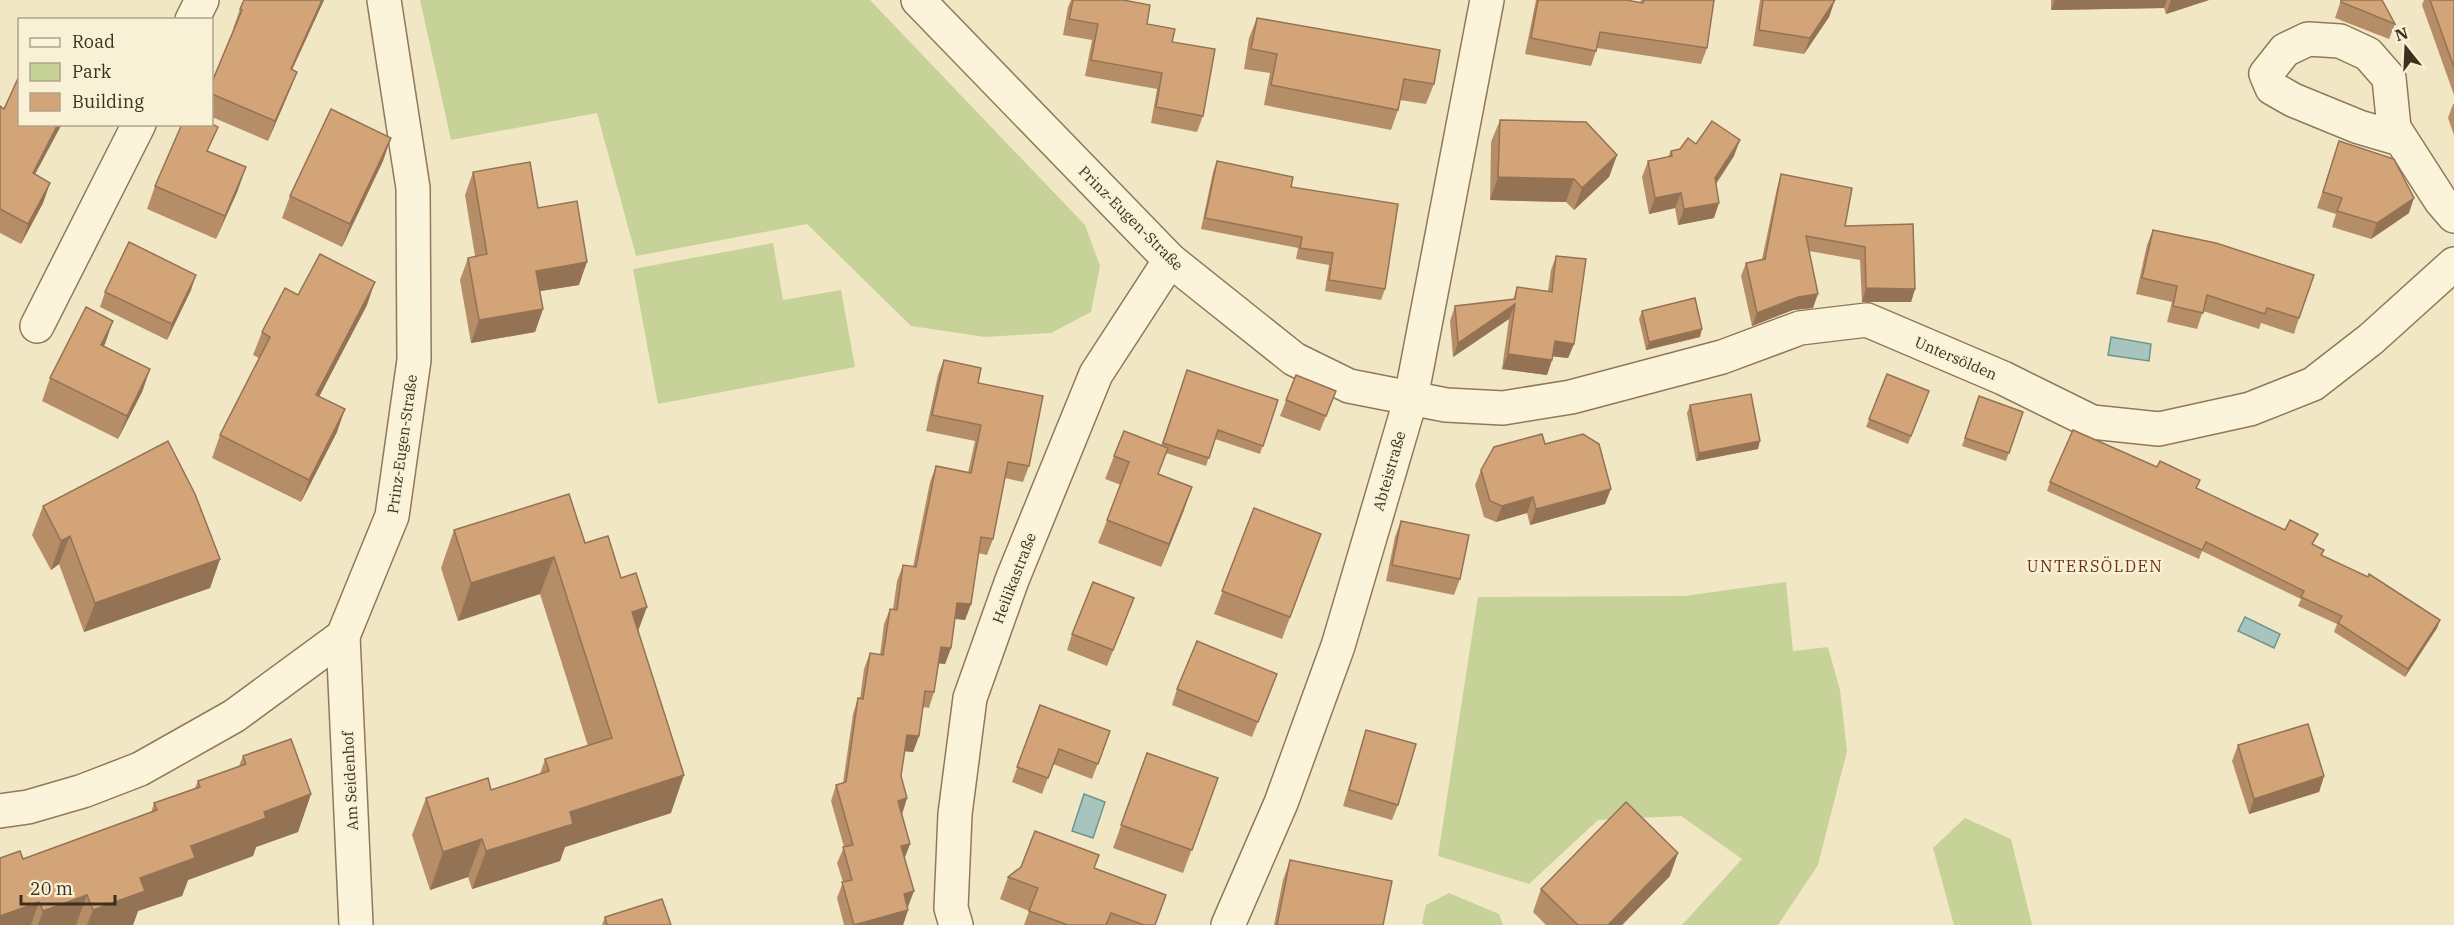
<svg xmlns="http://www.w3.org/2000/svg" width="2454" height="925" viewBox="0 0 2454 925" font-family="'IBM Plex Serif',serif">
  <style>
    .green { fill: #c7d298 }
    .water { fill: #a7c5be; stroke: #6d958d; stroke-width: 1.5 }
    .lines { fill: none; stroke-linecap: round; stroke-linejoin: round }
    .minor-casing { stroke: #8f7959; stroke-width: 36 }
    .minor { stroke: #fcf4da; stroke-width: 33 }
    .wall { fill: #b58d67 }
    .shaded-wall { fill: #947354 }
    .building { fill: #d3a478; stroke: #947354; stroke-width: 1.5 }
    .labels { text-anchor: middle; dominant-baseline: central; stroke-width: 4.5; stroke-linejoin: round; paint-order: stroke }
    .street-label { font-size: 15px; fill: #3e301e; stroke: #f9f1d6 }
    .neighbourhood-label { font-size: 16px; letter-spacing: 1.5px; fill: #6f311a; stroke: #f9f1d6 }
  </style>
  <rect width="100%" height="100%" fill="#f2e7c5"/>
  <g class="green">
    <path d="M420,0H870L1085,225L1100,266L1091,312L1051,333L985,337L911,326L807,224L636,256L597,113L451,140Z"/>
    <path d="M773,243L783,300L841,290L855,367L658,404L633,269Z"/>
    <path d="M1786,582L1793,651L1828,647L1840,690L1847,751L1818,865L1778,925H1682L1742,859L1681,816L1598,820L1529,884L1438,856L1478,597L1684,596Z"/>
    <path d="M1965,818L2011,839L2032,925H1954L1933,848Z"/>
    <path d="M1449,893L1499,914L1503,925H1424L1422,923L1426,905Z"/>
  </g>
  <g class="water">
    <path d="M2111,337L2151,344L2149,361L2108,355Z"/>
    <path d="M2245,617L2280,634L2274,648L2238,631Z"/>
    <path d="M1084,794L1105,802L1093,838L1072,831Z"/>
  </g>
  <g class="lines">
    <g class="minor-casing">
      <g id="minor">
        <path d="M918,0L1170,260L1294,359L1349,386L1446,405L1503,408L1571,397L1722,357L1800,328L1867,320L2003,378L2092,422L2159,429L2250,409L2313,384L2371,339L2454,264"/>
        <path d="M192,20L202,0"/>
        <path d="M2400,139L2359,127L2293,100L2272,88L2266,74L2285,50L2308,39L2340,41L2368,54L2389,78L2394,128L2441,201L2454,216"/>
        <path d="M37,326L139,124"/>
        <path d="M343,636L356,925"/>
        <path d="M0,811L28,807L83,791L140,769L234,716L343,636L392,516L414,360L413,188L384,0"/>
        <path d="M956,925L951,908L955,814L970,698L1012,580L1096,374L1170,260"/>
        <path d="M1228,925L1281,803L1338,646L1411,398L1487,0"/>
      </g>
    </g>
    <use href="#minor" class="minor"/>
  </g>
  <g class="wall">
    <path d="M324,0L292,70L297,72L289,92L268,141L212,117V82L234,30L233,29L240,9Z"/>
    <path d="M1071,0H1123L1147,24L1172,42L1203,116L1197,132L1151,123L1157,89L1085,76L1092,40L1063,35L1068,7Z"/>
    <path d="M1536,0H1626L1640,3L1641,0H1714L1707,48L1701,64L1597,48L1591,66L1525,54Z"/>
    <path d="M1760,0H1835L1829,17L1804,54L1753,46Z"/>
    <path d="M2051,0H2209L2166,14L2164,8L2051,10Z"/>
    <path d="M2341,0L2395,24L2389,39L2335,18Z"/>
    <path d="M2424,0H2454V95L2422,5Z"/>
    <path d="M1257,18L1434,84L1426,104L1400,100L1398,110L1391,130L1264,105L1270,73L1244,69L1249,38Z"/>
    <path d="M2453,104H2454V135L2448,118Z"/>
    <path d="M0,106L35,175L50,183L43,203L21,244L0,233Z"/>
    <path d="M1500,120L1617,155L1609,177L1574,210L1566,202L1490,200L1491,142Z"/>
    <path d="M72,124H80L79,127Z"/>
    <path d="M2339,141L2409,213L2371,239L2332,227L2336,214L2317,208Z"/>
    <path d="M1696,144L1734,156L1716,184L1714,218L1678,225L1675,208L1649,214L1642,177L1648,161L1668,157L1671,151L1680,149Z"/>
    <path d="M209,151L238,190L216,239L147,209L155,186Z"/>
    <path d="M383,161L342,247L282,218L290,196Z"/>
    <path d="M1217,161L1291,187L1385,289L1381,300L1325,291L1329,265L1296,259L1298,248L1201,229L1213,172Z"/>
    <path d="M473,172L538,208L579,285L540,291L543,309L535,332L471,343L460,280L468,258L475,256L465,195Z"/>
    <path d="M1781,174L1845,226L1915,289L1911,302H1862L1860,260L1809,251L1813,308L1793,310L1752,326L1741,276L1746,263L1762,259L1777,188Z"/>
    <path d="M2153,230L2299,318L2294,334L2261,323L2259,329L2203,311L2197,329L2167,322L2172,302L2136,294L2147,245Z"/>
    <path d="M1556,256L1574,344L1568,358L1553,356L1547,375L1502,369L1509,319L1453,357L1450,321L1455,306L1513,300L1517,287L1548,291L1551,270Z"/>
    <path d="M191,290L167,340L100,307L105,292Z"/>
    <path d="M298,295L367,305L319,396L337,432L301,502L212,458L220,435L259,358L253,355L262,332Z"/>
    <path d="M1642,311L1700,337L1646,350L1639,319Z"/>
    <path d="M104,346L150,369L142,392L118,439L42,401L50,378Z"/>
    <path d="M944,360L978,383L1029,466L1023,482L1005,478L993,539L987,555L978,553L971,604L965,620L955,619L951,648L945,664L939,663L934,692L929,708L923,707L919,736L913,752L905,751L901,776L907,798L902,814L910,844L904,858L908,910L903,925H844L837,898L843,882L837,863L844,847L831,801L836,785L843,783L853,714L858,698L860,699L864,669L870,653L880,655L884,624L890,609H893L897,581L903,565L913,567L930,482L936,466L968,473L975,441L926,431L938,375Z"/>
    <path d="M1187,370L1278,400L1260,454L1215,439L1206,466L1166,453L1158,474L1184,510L1161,567L1098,543L1121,485L1105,479L1114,456L1161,446Z"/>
    <path d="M1887,374L1929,391L1908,444L1866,427Z"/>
    <path d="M1296,375L1336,391L1320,431L1280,416Z"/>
    <path d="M1979,396L2023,412L2006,461L1962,446Z"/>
    <path d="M1690,405L1758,449L1696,461L1687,413Z"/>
    <path d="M1545,444L1605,504L1530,525L1527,513L1496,522L1484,517L1475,485L1481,470Z"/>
    <path d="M2050,482L2197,488L2324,550L2321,556L2440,620L2437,628L2405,677L2334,632L2337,624L2298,606L2301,599L2202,551L2199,559L2047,491Z"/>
    <path d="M43,506L220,559L210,588L84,632L59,564L51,570L32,535Z"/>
    <path d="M1254,508L1321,534L1282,639L1214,614Z"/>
    <path d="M1401,521L1460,579L1454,595L1386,581L1395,537Z"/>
    <path d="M454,530L585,543L638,631L671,813L565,847L560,861L472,889L468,877L430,890L412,835L426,798L491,790L540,774L545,759L588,746L540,594L458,621L441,568Z"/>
    <path d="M1134,598L1107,666L1067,650L1072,634Z"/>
    <path d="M1277,674L1252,737L1172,705L1177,689Z"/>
    <path d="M1040,705L1110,731L1092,779L1053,764L1042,794L1012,782Z"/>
    <path d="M1366,730L1398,805L1392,820L1343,806L1361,746Z"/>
    <path d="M2238,745L2324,776L2319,792L2249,814L2232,761Z"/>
    <path d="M1147,753L1218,778L1183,873L1113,848Z"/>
    <path d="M243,756L311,794L298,832L256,847L253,856L188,880L182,896L138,911L133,925H0L23,859L151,813L154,803L195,788L198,781L239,766Z"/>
    <path d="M1290,860L1383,925H1274L1283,880Z"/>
    <path d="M1095,868L1155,925H1024L1029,911L1000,899L1008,877Z"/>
    <path d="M1670,876L1622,925H1546L1533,912L1541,889Z"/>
    <path d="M605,917L671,925H602Z"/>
  </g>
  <g class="shaded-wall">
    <path d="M322,0H324L283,89L291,69Z"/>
    <path d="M2055,0H2167L2164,8L2051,10Z"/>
    <path d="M2171,0H2209L2166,14Z"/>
    <path d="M1834,2L1829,17L1804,54L1810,38Z"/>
    <path d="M297,72L289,92L268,141L275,121Z"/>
    <path d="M58,124H62L25,193L33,173Z"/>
    <path d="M391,138L383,161L342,247L350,224Z"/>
    <path d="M1740,140L1734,156L1709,194L1715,178Z"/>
    <path d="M1617,155L1609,177L1574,210L1582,188Z"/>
    <path d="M246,167L238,190L216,239L225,216Z"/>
    <path d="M1498,177L1574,179L1566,202L1490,200Z"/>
    <path d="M50,183L43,203L21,244L28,224Z"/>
    <path d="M1681,193L1675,208L1649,214L1655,198Z"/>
    <path d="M2414,198L2409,213L2371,239L2377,223Z"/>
    <path d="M1719,203L1714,218L1678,225L1684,209Z"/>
    <path d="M587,262L579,285L528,293L536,271Z"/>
    <path d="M196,275L191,290L167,340L172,324Z"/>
    <path d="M375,282L367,305L308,418L316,395Z"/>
    <path d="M1866,288L1915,289L1911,302H1862Z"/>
    <path d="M1818,294L1813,308L1793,310L1752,326L1757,313L1798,297Z"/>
    <path d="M1515,304L1509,319L1453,357L1458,343Z"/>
    <path d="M543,309L535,332L471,343L479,320Z"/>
    <path d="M113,321L105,344L93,368L101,345Z"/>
    <path d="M1702,329L1700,337L1646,350L1649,342Z"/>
    <path d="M1555,341L1574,344L1568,358L1549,356Z"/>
    <path d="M1508,354L1552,360L1547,375L1502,369Z"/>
    <path d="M150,369L142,392L118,439L127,416Z"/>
    <path d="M345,409L337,432L301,502L309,480Z"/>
    <path d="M1760,441L1758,449L1696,461L1699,453Z"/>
    <path d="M1192,487L1184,510L1161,567L1169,544Z"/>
    <path d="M1611,489L1605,504L1530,525L1536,509Z"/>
    <path d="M1533,497L1527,513L1496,522L1502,506Z"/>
    <path d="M70,536L59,564L51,570L61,541Z"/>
    <path d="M554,557L540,594L458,621L471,583Z"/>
    <path d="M220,559L210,588L84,632L95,603Z"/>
    <path d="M957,603L971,604L965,620L951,618Z"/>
    <path d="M647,607L633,645L632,612Z"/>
    <path d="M2440,620L2437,628L2405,677L2408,669Z"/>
    <path d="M941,647L951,648L945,664L935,663Z"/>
    <path d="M907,735L919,736L913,752L902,751Z"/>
    <path d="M684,775L671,813L565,847L560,861L472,889L486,851L570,812Z"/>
    <path d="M2324,776L2319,792L2249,814L2254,799Z"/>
    <path d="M311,794L298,832L256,847L253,856L188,880L182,896L138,911L133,925H87L93,910L140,878L191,846L264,812Z"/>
    <path d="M907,798L902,814L898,801Z"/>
    <path d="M482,839L468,877L430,890L443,852Z"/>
    <path d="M910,844L904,860L901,846Z"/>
    <path d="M1678,853L1670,876L1622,925H1608Z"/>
    <path d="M914,891L908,907L904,894Z"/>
    <path d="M87,895L76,925H38L43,911Z"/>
    <path d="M39,902L31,925H0V916Z"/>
    <path d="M908,910L903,925H854Z"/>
  </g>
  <g class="building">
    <path d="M244,0H322L291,69L297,72L275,121L212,94V82L242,10L240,9Z"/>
    <path d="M1073,0H1123L1150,5L1147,24L1175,29L1172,42L1215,49L1203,116L1156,107L1162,73L1091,60L1098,24L1069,19Z"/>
    <path d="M1538,0H1626L1643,3L1644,0H1714L1707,48L1600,32L1596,51L1531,38Z"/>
    <path d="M1763,0H1835L1810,38L1759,30Z"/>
    <path d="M2341,0H2382L2395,24L2341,2Z"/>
    <path d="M2430,0H2454V67Z"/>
    <path d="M1257,18L1440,50L1434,84L1404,79L1398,110L1271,85L1277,54L1251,49Z"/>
    <path d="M20,74V124H58L33,173L50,183L28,224L0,209V106L4,109Z"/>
    <path d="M331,109L391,138L350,224L290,196Z"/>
    <path d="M1500,120L1586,122L1617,155L1582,188L1574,179L1498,177Z"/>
    <path d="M1712,121L1740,140L1715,178L1719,203L1684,209L1681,193L1655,198L1648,161L1672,156L1671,151L1680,149L1688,138L1696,144Z"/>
    <path d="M182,124H212L218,127L207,151L246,167L225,216L155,186Z"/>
    <path d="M2339,141L2394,159L2414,198L2377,223L2337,211L2342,198L2323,192Z"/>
    <path d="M1217,161L1293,177L1291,187L1398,204L1385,289L1329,280L1333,253L1300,248L1302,237L1205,218Z"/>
    <path d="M530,162L538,208L577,201L587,262L536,271L543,309L479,320L468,258L487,254L473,172Z"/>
    <path d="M1781,174L1852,188L1845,226L1913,224L1915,289L1866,288L1865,247L1806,236L1818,294L1798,297L1757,313L1746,263L1765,259Z"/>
    <path d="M2153,230L2216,243L2314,275L2299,318L2267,308L2265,314L2207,295L2203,313L2173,306L2177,286L2142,278Z"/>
    <path d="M129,242L196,275L172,324L105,292Z"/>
    <path d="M320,254L375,282L316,395L345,409L309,480L220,435L270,337L262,332L285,288L298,295Z"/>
    <path d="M1556,256L1586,259L1574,344L1555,341L1552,360L1508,354L1515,304L1458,343L1455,306L1515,299L1517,287L1552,292Z"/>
    <path d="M1695,298L1702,329L1649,342L1642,311Z"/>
    <path d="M86,307L113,321L101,345L150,369L127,416L50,378Z"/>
    <path d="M944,360L981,368L978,383L1043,396L1029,466L1008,462L993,539L981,537L971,604L957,603L951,648L941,647L934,692L925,691L919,736L907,735L901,776L907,798L898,801L910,844L901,846L914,891L904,894L908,910L854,925L842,882L852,880L843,847L853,845L836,785L846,782L858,698L863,699L870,653L883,655L890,609L897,610L903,565L916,567L936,466L971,473L981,425L932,415Z"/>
    <path d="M1187,370L1278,400L1263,446L1218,430L1209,458L1163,443Z"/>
    <path d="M1887,374L1929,391L1911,436L1869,419Z"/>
    <path d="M1296,375L1336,391L1326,416L1286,400Z"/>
    <path d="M1751,394L1760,441L1699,453L1690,405Z"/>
    <path d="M1979,396L2023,412L2009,453L1965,438Z"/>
    <path d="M2073,430L2157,467L2160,461L2200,480L2196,488L2285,530L2290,520L2318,534L2312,544L2324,550L2321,555L2368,577L2369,574L2440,620L2408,669L2338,623L2342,616L2301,597L2304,591L2206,542L2202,550L2050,482Z"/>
    <path d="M1124,431L1168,448L1158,474L1192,487L1169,544L1107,520L1129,462L1114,456Z"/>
    <path d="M1542,434L1545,444L1583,434L1599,444L1611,489L1536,509L1533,497L1502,506L1490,501L1481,470L1494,447Z"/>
    <path d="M168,441L195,494L220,559L95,603L70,536L61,541L43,506Z"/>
    <path d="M569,494L585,543L608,536L621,578L636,573L647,607L632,612L684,775L570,812L573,824L486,851L482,839L443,852L426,798L488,778L491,790L549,771L545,759L612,738L554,557L471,583L454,530Z"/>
    <path d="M1254,508L1321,534L1290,617L1222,591Z"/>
    <path d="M1401,521L1469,535L1460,579L1392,565Z"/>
    <path d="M1093,582L1134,598L1113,650L1072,634Z"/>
    <path d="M1197,641L1277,674L1258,722L1177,689Z"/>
    <path d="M1040,705L1110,731L1098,764L1059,749L1048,778L1017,767Z"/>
    <path d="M2308,724L2324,776L2254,799L2238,745Z"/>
    <path d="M1366,730L1416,744L1398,805L1349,790Z"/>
    <path d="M291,739L311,794L264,812L266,818L191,846L195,858L140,878L145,891L93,910L87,895L43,911L39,902L0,916V858L20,851L23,859L157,810L154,803L200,787L198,781L246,764L243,756Z"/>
    <path d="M1147,753L1218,778L1192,850L1121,825Z"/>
    <path d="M1626,802L1678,853L1608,925H1578L1541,889Z"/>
    <path d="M1035,831L1099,855L1094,868L1166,895L1155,925H1144L1111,913L1106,925H1068L1029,911L1038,888L1008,877L1021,867Z"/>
    <path d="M1290,860L1392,881L1383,925H1277Z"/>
    <path d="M662,899L671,925H607L605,917Z"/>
  </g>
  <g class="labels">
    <g class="street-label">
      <text transform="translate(1131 218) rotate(45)">Prinz-Eugen-Straße</text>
      <text transform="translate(1956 358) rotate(23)">Untersölden</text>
      <text transform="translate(402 444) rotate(-82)">Prinz-Eugen-Straße</text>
      <text transform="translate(1389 471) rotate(-74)">Abteistraße</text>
      <text transform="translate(1014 578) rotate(-69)">Heilikastraße</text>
      <text transform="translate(350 781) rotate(-93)">Am Seidenhof</text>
    </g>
    <g class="neighbourhood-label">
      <text x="2095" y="566">UNTERSÖLDEN</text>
    </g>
  </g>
  <rect x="18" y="18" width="195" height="108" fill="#f9f1d6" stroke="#aea48c" stroke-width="1.5"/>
  <rect x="30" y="38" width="30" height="9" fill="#fcf4da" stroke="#aea48c" stroke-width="1.5"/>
  <text x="72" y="48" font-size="18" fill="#3e301e">Road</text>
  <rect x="30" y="63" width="30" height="18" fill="#c7d298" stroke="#aea48c" stroke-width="1.5"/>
  <text x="72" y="78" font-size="18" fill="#3e301e">Park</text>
  <rect x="30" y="93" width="30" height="18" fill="#d3a478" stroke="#aea48c" stroke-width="1.5"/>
  <text x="72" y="108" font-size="18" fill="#3e301e">Building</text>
  <g transform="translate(2406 48) rotate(342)" stroke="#f9f1d6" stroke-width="4.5" paint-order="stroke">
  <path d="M0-4.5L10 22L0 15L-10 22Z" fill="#3e301e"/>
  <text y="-9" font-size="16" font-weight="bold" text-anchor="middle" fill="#3e301e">N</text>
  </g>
  <path d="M21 895v9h94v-9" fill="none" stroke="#3e301e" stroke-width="3"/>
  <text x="30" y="895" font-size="18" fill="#3e301e" stroke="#f9f1d6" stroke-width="4.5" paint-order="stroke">20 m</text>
</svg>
